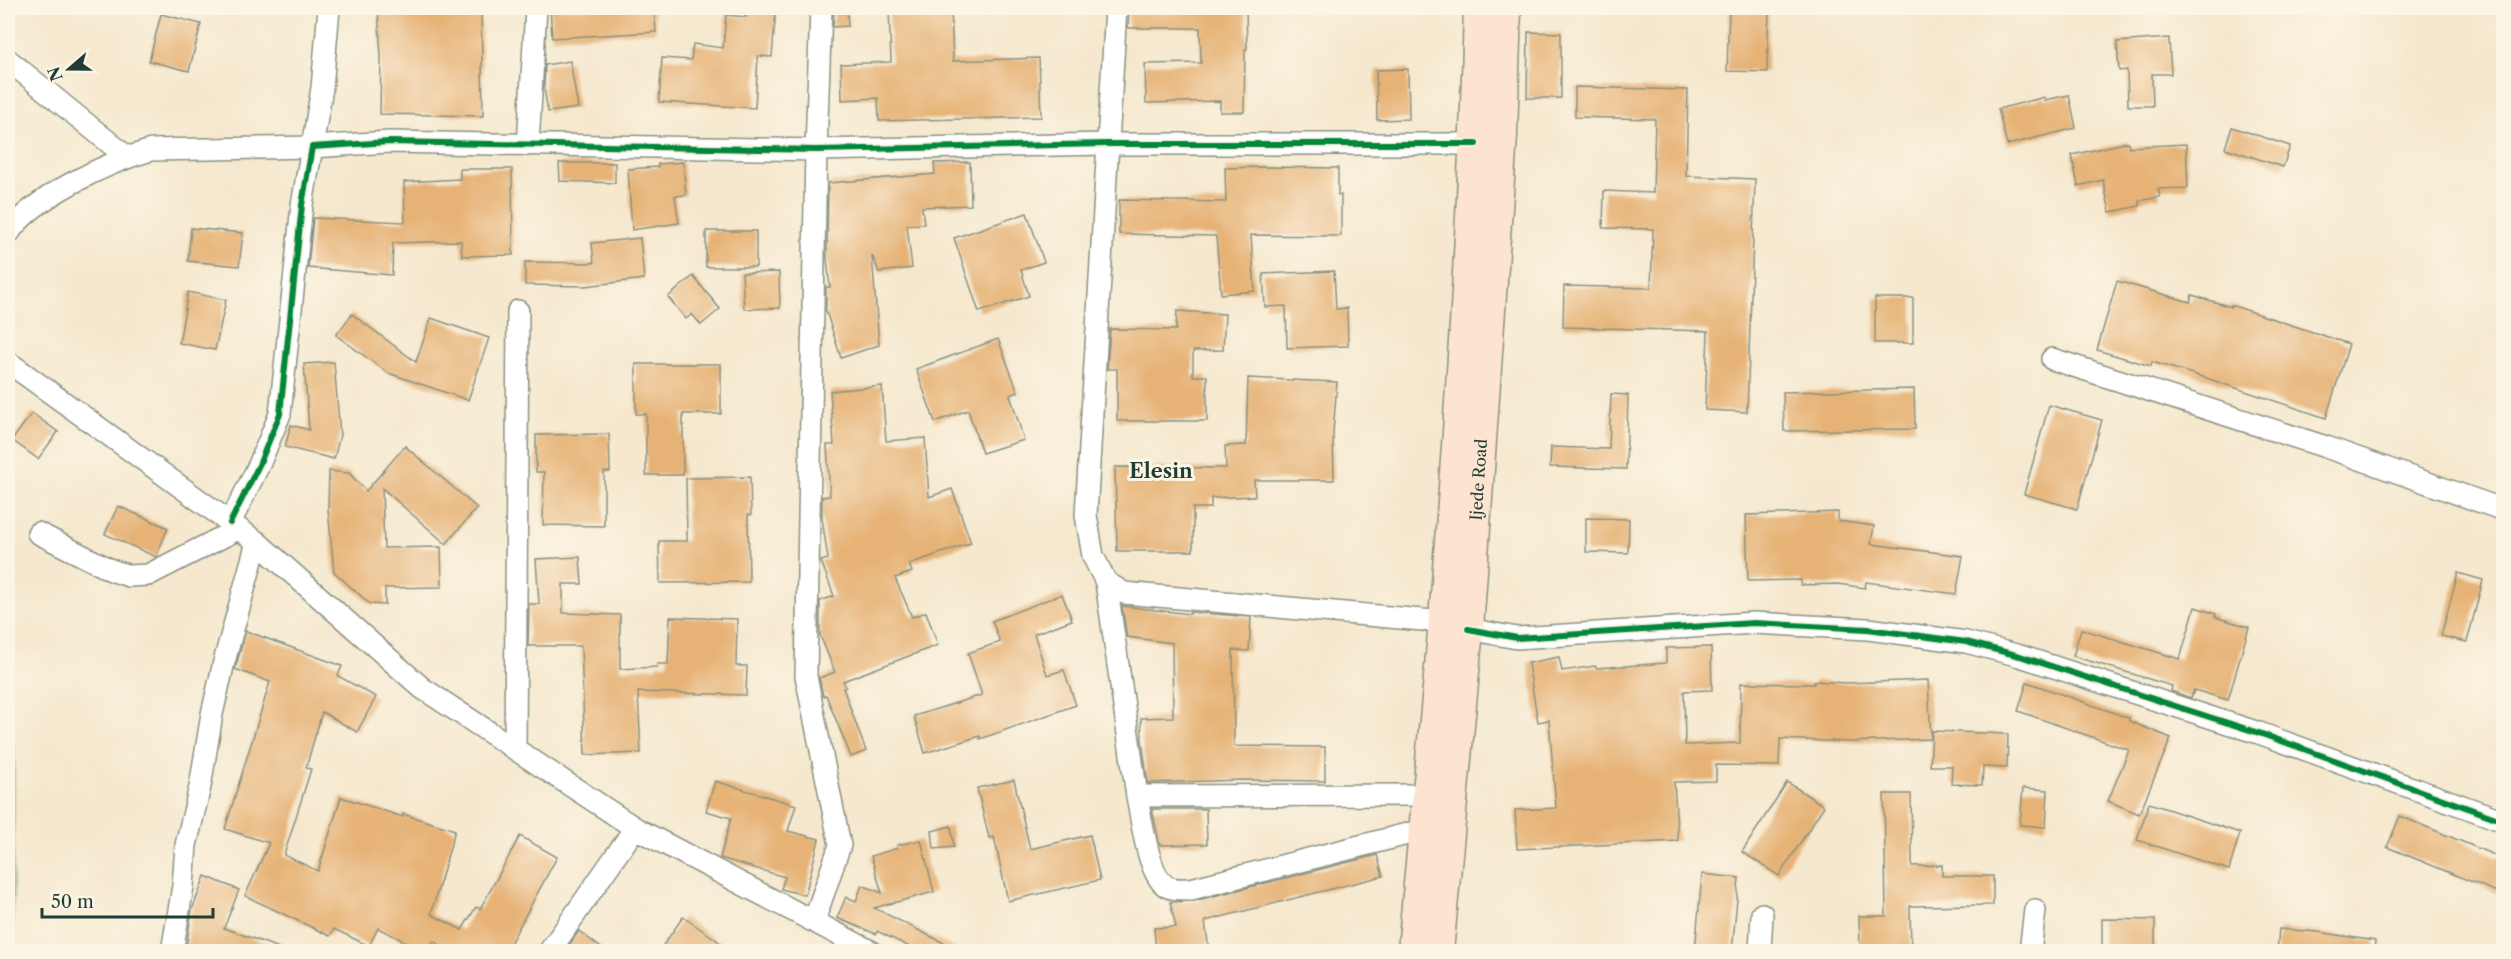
<svg xmlns="http://www.w3.org/2000/svg" width="2511" height="959" viewBox="0 0 2511 959" font-family="'Libre Caslon Text',serif">
  <style>
    .green { fill: #add681; stroke: #668a5a; stroke-width: 1.5 }
    .building { fill: #e6b276 }
    .lines { fill: none; stroke-linecap: round; stroke-linejoin: round }
    .minor-casing { stroke: #8a9281; stroke-width: 24 }
    .secondary-casing { stroke: #8a9281; stroke-width: 33 }
    .minor { stroke: #fff; stroke-width: 21 }
    .secondary { stroke: #fde4d0; stroke-width: 30 }
    .cycleway-casing { stroke: #fcf5e5; stroke-width: 10 }
    .cycleway { stroke: #00873e; stroke-width: 6 }
    .labels { text-anchor: middle; dominant-baseline: central; stroke-width: 6; stroke-linejoin: round; paint-order: stroke }
    .street-label { font-size: 16px; fill: #1f3d34; stroke: #fcf5e5 }
    .quarter-label { font-size: 20px; font-weight: bold; fill: #1f3d34; stroke: #fcf5e5 }
  </style>
  <rect width="100%" height="100%" fill="#fcf5e5"/>
  <filter id="ink" filterUnits="userSpaceOnUse"><feTurbulence type="fractalNoise" baseFrequency=".0167" numOctaves="2"/><feDisplacementMap in="SourceGraphic" scale="12" xChannelSelector="R" yChannelSelector="G"/><feConvolveMatrix kernelMatrix="1 2 1 2 8 2 1 2 1" color-interpolation-filters="sRGB"/></filter>
  <filter id="wash" filterUnits="userSpaceOnUse"><feTurbulence type="fractalNoise" baseFrequency=".008" numOctaves="4" result="noise"/><feDisplacementMap in="SourceGraphic" scale="24" xChannelSelector="R" yChannelSelector="G"/><feGaussianBlur stdDeviation="1.35" result="paint"/><feColorMatrix in="noise" values="0 0 0 0 0 0 0 0 0 0 0 0 0 0 0 0 0 1.4 0 .05"/><feComposite in="paint" operator="in"/></filter>
  <g filter="url(#wash)">
    <rect width="100%" height="100%" fill="#f5e8ce"/>
    <path class="green" d="M8,740L14,746L12,952L8,951Z"/>
    <g id="blocks">
      <g class="building">
        <path d="M378,8H481L483,116L380,114L381,57Z"/>
        <path d="M550,8H654L656,32L552,38Z"/>
        <path d="M746,8H776L772,57L758,56L755,108L659,102L662,58L691,60L693,44L723,48L726,15L746,17Z"/>
        <path d="M834,8H847L848,26L833,27Z"/>
        <path d="M951,8L953,61L1039,58L1041,117L879,121L878,98L842,100L841,64L891,62L889,10Z"/>
        <path d="M1129,8H1246L1247,49H1245L1244,112H1220V101L1146,103L1145,64L1201,63L1200,28H1128Z"/>
        <path d="M1729,8H1769L1767,72L1727,71Z"/>
        <path d="M161,14L201,24L189,71L149,61Z"/>
        <path d="M1528,32L1561,33V98H1527Z"/>
        <path d="M2169,38L2171,74H2152L2153,106H2128L2127,70L2119,71L2117,42Z"/>
        <path d="M570,61L578,108L548,112L544,88L545,65Z"/>
        <path d="M1408,69L1409,119L1377,120L1376,70Z"/>
        <path d="M1575,87L1688,90L1686,176L1755,179L1747,412L1705,410L1708,331L1563,327L1564,286L1651,288L1653,229L1603,228L1604,191L1653,193L1655,119L1575,117Z"/>
        <path d="M2069,95L2076,128L2007,145L1998,109L2045,97V100Z"/>
        <path d="M2232,127L2290,146L2283,167L2225,148Z"/>
        <path d="M2128,142L2129,147L2186,144L2188,188L2158,189L2160,197L2139,201L2140,206L2110,212L2103,180L2078,186L2072,155Z"/>
        <path d="M683,162L686,195L675,196L679,223L632,230L628,169L658,167V164Z"/>
        <path d="M970,162L971,205L922,207L924,224L907,225L912,268L879,272L872,255L879,345L841,358L826,311V287H830L827,259L828,183L935,174L934,163Z"/>
        <path d="M559,163H615V183L560,181Z"/>
        <path d="M1263,167L1338,168V195H1341V236L1251,235L1255,291L1221,294L1216,236L1119,234V200L1226,202L1225,168Z"/>
        <path d="M460,169H512L513,255L462,256L461,241L393,243L392,275L308,268L313,218L405,222L404,182L460,179Z"/>
        <path d="M1027,213L1044,262L1021,270L1029,296L979,312L954,238Z"/>
        <path d="M191,228L243,233L239,266L188,261Z"/>
        <rect x="706" y="231" width="50" height="36"/>
        <path d="M640,238L644,279L585,286L525,285V262L594,263L592,243Z"/>
        <path d="M1334,271L1336,309L1347,308L1348,346L1287,348L1286,306L1265,307L1263,274Z"/>
        <path d="M779,272L780,308L744,309L742,273Z"/>
        <path d="M693,276L720,309L701,325L692,314L686,319L668,297Z"/>
        <path d="M2117,281L2190,302L2192,295L2231,307V305L2349,344L2326,418L2206,378L2152,362L2151,366L2097,350Z"/>
        <path d="M188,292L226,300L215,350L179,343Z"/>
        <rect x="1875" y="298" width="38" height="45"/>
        <path d="M1177,311L1225,314L1223,350L1193,351V376H1207V421H1117V369H1107L1110,329L1176,330Z"/>
        <path d="M352,314L416,362L431,318L489,338L468,400L388,373L336,335Z"/>
        <path d="M998,339L1018,392L1010,395L1024,440L982,453L968,410L935,422L916,369Z"/>
        <path d="M334,362L340,435L334,459L285,447L291,425L309,430L304,364Z"/>
        <path d="M636,364H721V414H683V475H646V414H636Z"/>
        <path d="M1248,378L1337,382L1333,433L1334,480H1254L1255,496L1211,498V508H1193V551H1117L1115,467L1226,468L1225,446L1246,445Z"/>
        <path d="M882,386L886,441L925,438L929,497L952,489L971,543L909,564L912,572L895,578L912,617L926,612L938,645L843,681L846,687L843,688L866,751L851,757L826,695L823,696L819,678L835,672L820,635V601L834,596L821,561L828,559L822,518V497L830,496L827,445H834L830,391Z"/>
        <path d="M1914,389L1915,429L1784,431L1783,392Z"/>
        <path d="M1611,394L1628,395L1626,469L1550,467L1551,447L1609,449Z"/>
        <path d="M2049,405L2102,420L2077,509L2024,494Z"/>
        <path d="M32,413L58,432L38,459L12,440Z"/>
        <path d="M609,434L610,472H604V526L543,525L544,472H536V435Z"/>
        <path d="M405,446L477,508L446,544L382,488L384,548L441,547L442,587L385,588V605L370,604L334,572L328,509L329,471L349,473L366,491Z"/>
        <path d="M750,477L751,515H748L749,582L660,583L659,541H687L686,478Z"/>
        <path d="M118,506L168,528L156,557L105,534Z"/>
        <path d="M1838,512V521L1874,526L1871,544L1963,556L1956,594L1866,582L1865,588L1838,584L1801,585V580L1748,581L1746,515Z"/>
        <path d="M1586,518L1629,519L1628,553L1586,552Z"/>
        <path d="M580,557L582,584H563V613L620,615V669L657,667V664H668L670,617L737,619L736,666H747L746,695L638,692L641,753L585,755L581,646H528L529,604H539L536,559Z"/>
        <path d="M2458,573L2483,580L2467,642L2441,636Z"/>
        <path d="M1062,594L1072,620L1034,634L1047,675L1064,670L1076,705L980,739V736L925,753L914,716L982,695L968,653L1000,642L992,621Z"/>
        <path d="M1122,606L1190,614V612L1251,617L1249,651L1233,650L1234,746L1325,747V781L1242,780L1148,783L1142,740L1141,718L1173,717L1172,643L1127,637Z"/>
        <path d="M2195,607L2216,614L2215,617L2249,627L2228,700L2194,690L2191,698L2171,691L2172,686L2073,656L2081,629L2180,659Z"/>
        <path d="M246,631L342,666L338,676L376,697L357,732L322,712L306,768L311,769L284,855L318,871L341,797L403,817V814L455,830L431,914L462,930L476,907L480,909L520,836L557,857L506,951H450L433,941L428,951H424L378,928L369,946L334,929L330,936L245,896L269,843L225,829L270,682L235,669Z"/>
        <path d="M1711,647L1712,690L1684,691L1685,745L1740,743L1741,683L1814,684V681L1847,683L1928,680L1931,739L1849,742L1780,739L1779,766L1716,765V781L1674,782L1678,841L1517,849L1515,810L1556,808L1549,720L1538,722L1528,663L1559,657L1562,671L1595,666L1596,668L1666,663V648Z"/>
        <path d="M2027,682L2129,718V721L2171,738L2139,814L2108,801L2129,750L2018,711Z"/>
        <path d="M1932,731L2008,734L2007,768L1983,767L1982,785L1951,784L1952,766H1930Z"/>
        <path d="M1014,780L1030,849L1090,835L1100,880L1008,901L994,837L989,838L977,788Z"/>
        <path d="M715,781L796,805L788,831L819,839L805,895L781,889L785,877L720,858L731,818L706,811Z"/>
        <path d="M1787,782L1824,806L1779,876L1742,852Z"/>
        <path d="M2023,788L2048,790L2046,827L2020,825Z"/>
        <path d="M1884,794H1911L1912,866L1942,865V876H1993V905L1910,906L1911,951H1860L1859,916H1886Z"/>
        <path d="M2149,803L2240,833L2229,870L2137,840Z"/>
        <path d="M1152,809H1206L1207,844L1160,845Z"/>
        <path d="M2400,816L2504,859V895L2387,847Z"/>
        <path d="M951,826L954,847L934,849L932,831Z"/>
        <path d="M921,840L934,892L874,908L960,951H918L877,931L876,934L837,918L846,897L856,901L862,885L882,893L871,856L898,848L897,845Z"/>
        <path d="M1377,855L1383,876L1205,921L1209,951H1156L1154,928L1176,927L1170,902L1194,901Z"/>
        <path d="M1702,874L1739,878L1732,951H1695Z"/>
        <path d="M205,876L239,890L224,928L282,949V951H194L186,949L192,910Z"/>
        <path d="M683,917L714,938L730,951H659Z"/>
        <path d="M2102,919L2155,920V951H2102Z"/>
        <path d="M2279,929L2318,932L2375,941L2374,951H2277Z"/>
        <path d="M579,931L605,951H565Z"/>
      </g>
    </g>
  </g>
  <g filter="url(#ink)">
    <use href="#blocks" fill-opacity="0" stroke="#8a9281" stroke-width="1.5"/>
    <g class="lines">
      <g class="minor-casing">
        <g id="minor">
          <path d="M1116,8L1086,515L1093,556L1106,582L1124,593L1444,622"/>
          <path d="M8,60L127,157"/>
          <path d="M528,145L536,8"/>
          <path d="M8,234C32,197 109,162 151,150L312,147L322,88L329,8"/>
          <path d="M2052,359L2326,447L2504,510"/>
          <path d="M8,362L257,542L422,688L635,828L872,952"/>
          <path d="M230,523L259,465L280,414L302,205L312,147L389,142L816,150L1107,144H1476"/>
          <path d="M38,533L111,570L129,576L148,575L238,529"/>
          <path d="M1106,582L1137,796L1428,795"/>
          <path d="M1468,629L1517,638L1754,623L1868,629L1966,642L2020,656L2259,733L2504,821"/>
          <path d="M515,748L518,311"/>
          <path d="M1137,796C1141,817 1148,878 1168,887C1175,890 1184,889 1191,889L1423,830"/>
          <path d="M814,921L840,845L806,676L816,150L821,8"/>
          <path d="M172,952L183,886L186,845L200,787L212,714L224,662L257,542"/>
          <path d="M549,952L635,828"/>
          <path d="M1760,952L1762,914"/>
          <path d="M2030,952L2035,910"/>
        </g>
      </g>
      <g class="secondary-casing">
        <g id="secondary">
          <path d="M1413,952C1422,841 1435,731 1444,620C1460,416 1474,212 1479,8"/>
          <path id="s1" d="M1438,952L1468,629L1502,136L1506,8"/>
        </g>
      </g>
      <use href="#minor" class="minor"/>
      <use href="#secondary" class="secondary"/>
      <g class="cycleway-casing">
        <g id="cycleway">
          <path d="M230,523L259,465L280,414L302,205L312,147L389,142L816,150L1107,144H1476"/>
          <path d="M1468,629L1517,638L1754,623L1868,629L1966,642L2020,656L2259,733L2504,821"/>
        </g>
      </g>
      <use href="#cycleway" class="cycleway"/>
    </g>
  </g>
  <g class="labels">
    <g class="street-label">
      <text stroke="none"><textPath href="#s1" startOffset="474">Ijede Road</textPath></text>
    </g>
    <g class="quarter-label">
      <text x="1161" y="471">Elesin</text>
    </g>
  </g>
  <rect width="2511" height="959" fill="none" stroke="#fcf5e5" stroke-width="30"/>
  <g transform="translate(69 69) rotate(250)" stroke="#fcf5e5" stroke-width="4.5" paint-order="stroke">
  <path d="M0-4.5L10 22L0 15L-10 22Z" fill="#1f3d34"/>
  <text y="-9" font-size="16" font-weight="bold" text-anchor="middle" fill="#1f3d34">N</text>
  </g>
  <path d="M42 908v9h171v-9" fill="none" stroke="#1f3d34" stroke-width="3"/>
  <text x="51" y="908" font-size="18" fill="#1f3d34" stroke="#fcf5e5" stroke-width="4.5" paint-order="stroke">50 m</text>
</svg>
